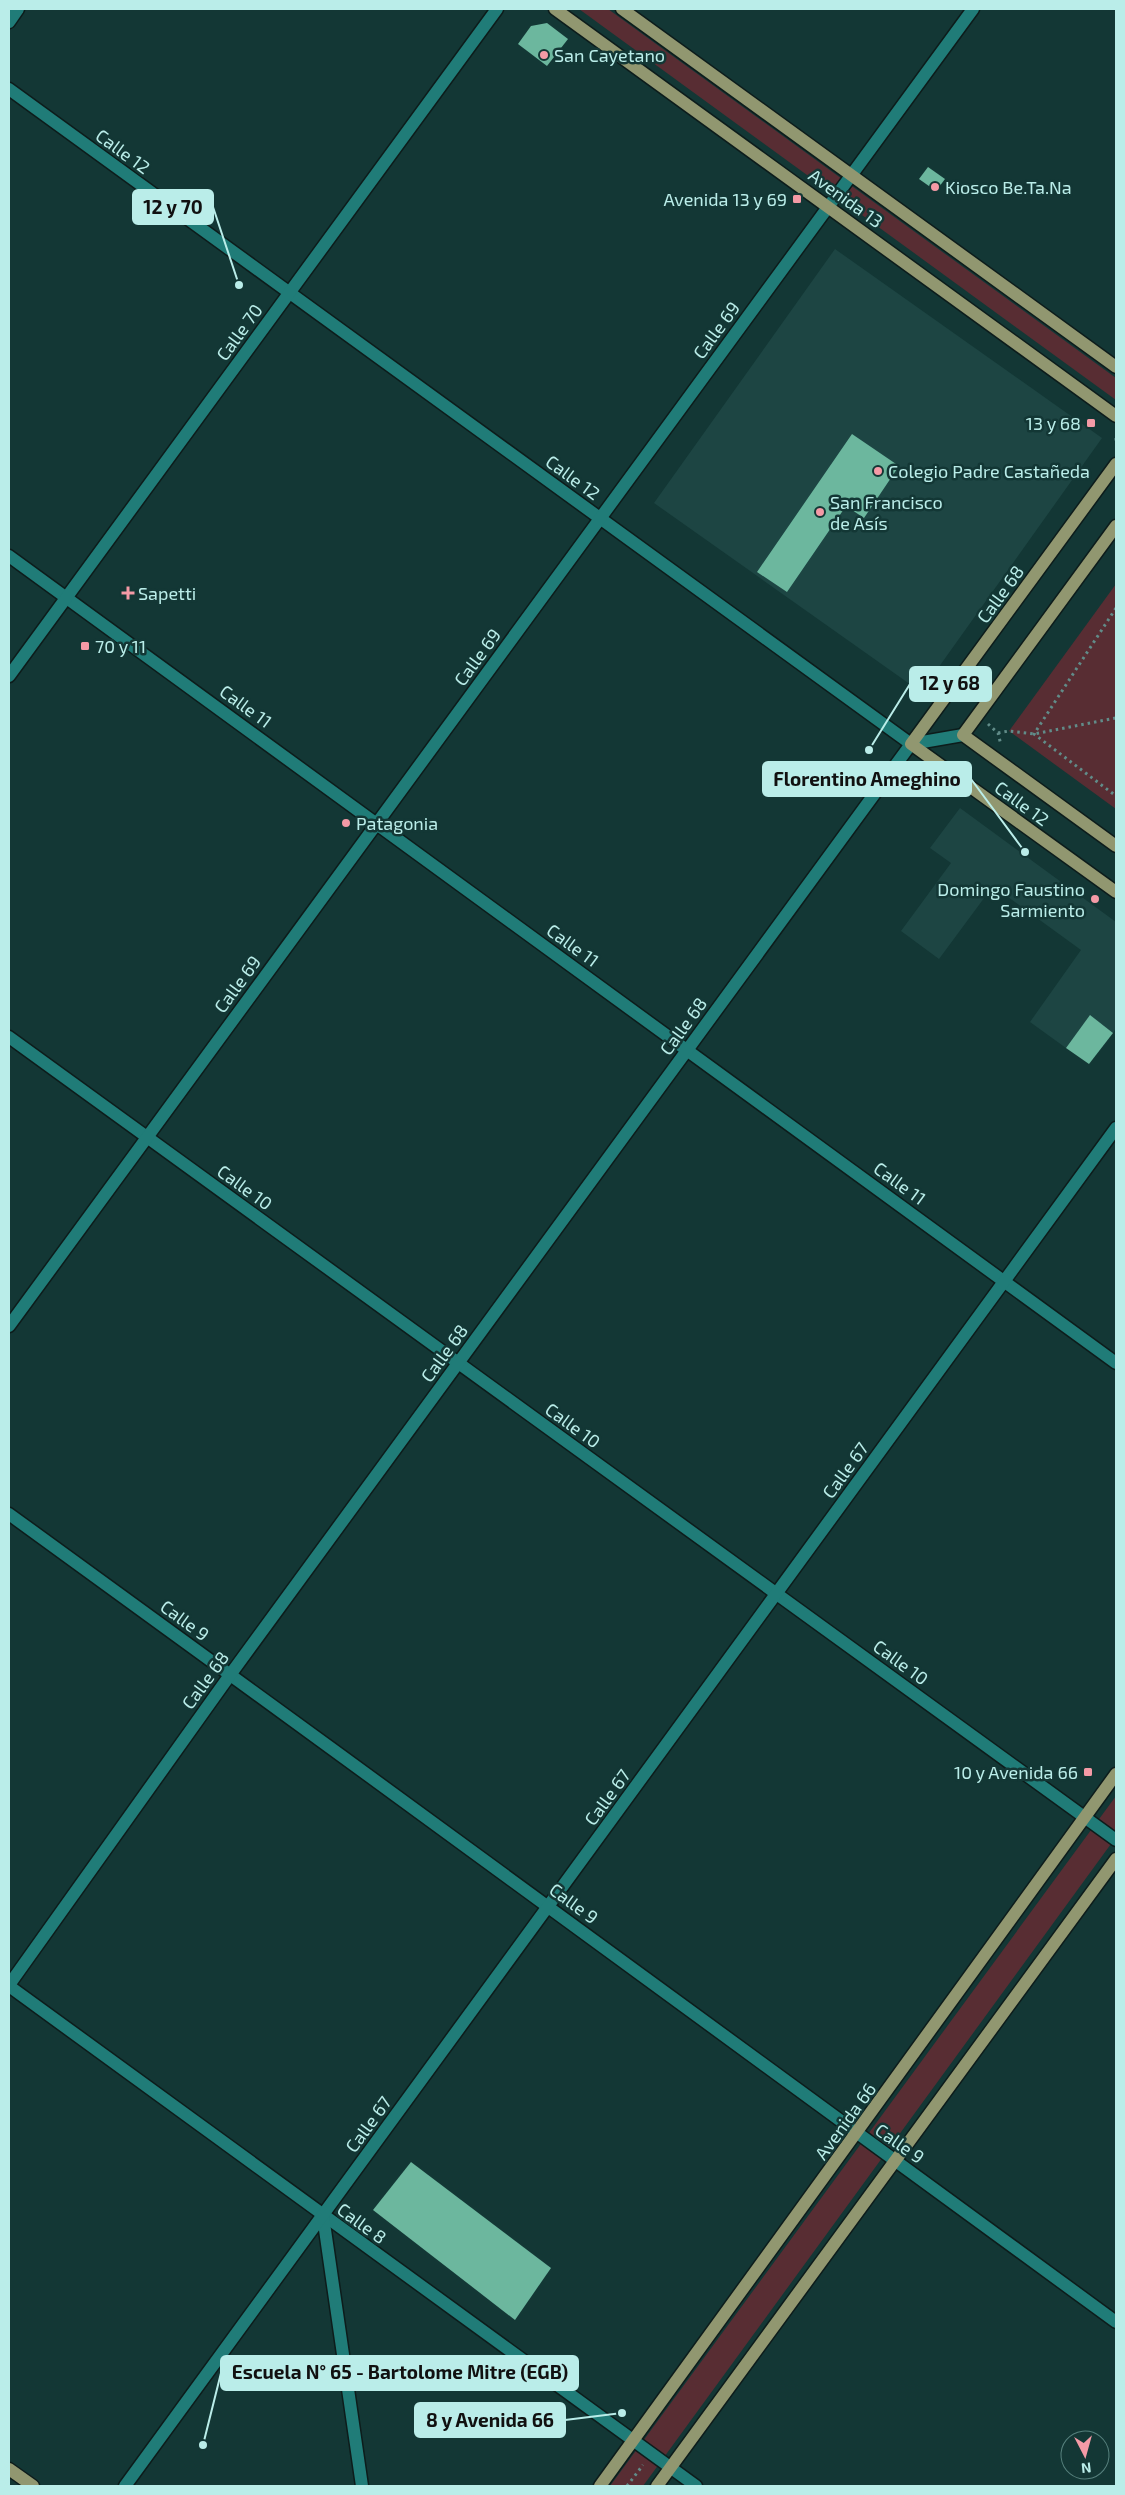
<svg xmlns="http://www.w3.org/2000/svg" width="1125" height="2495" viewBox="0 0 1125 2495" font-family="'Exo 2',sans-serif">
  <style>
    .built { fill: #1d4543 }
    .green { fill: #582d33 }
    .building { fill: #6cb79e }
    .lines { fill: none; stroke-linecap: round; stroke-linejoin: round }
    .minor-casing { stroke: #0d1c1b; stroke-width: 15 }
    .major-casing { stroke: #0d1c1b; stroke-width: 15 }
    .path { stroke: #618c89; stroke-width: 3; stroke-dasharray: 2.5 4; stroke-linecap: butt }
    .minor { stroke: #207c78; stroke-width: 12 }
    .major { stroke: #919770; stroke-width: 12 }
    .poi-dot { fill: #f49aa6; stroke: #133735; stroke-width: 2 }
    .labels { text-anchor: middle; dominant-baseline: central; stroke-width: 5; stroke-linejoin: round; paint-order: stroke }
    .poi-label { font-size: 18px; fill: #baede9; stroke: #133735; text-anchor: start }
    .street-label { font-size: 18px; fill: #baede9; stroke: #133735 }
    .leader { fill: none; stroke: #baede9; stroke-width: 2 }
    .callout-dot { fill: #baede9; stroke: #133735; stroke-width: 2 }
    .callout { fill: #baede9; stroke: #baede9; stroke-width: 2 }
    .callout-label { font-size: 19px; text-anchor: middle; font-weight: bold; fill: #111 }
  </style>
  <rect width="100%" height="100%" fill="#133735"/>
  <g class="built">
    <path d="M835,249L1102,438L921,692L654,503Z"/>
    <path d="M960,808L1116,922V1028L1113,1033L1090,1016L1066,1048L1030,1022L1081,950L993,886L939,959L901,931L951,863L930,848Z"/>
  </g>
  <g class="green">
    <path d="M579,9H608L1116,378V400Z"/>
    <path d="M1116,584V809L1009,731Z"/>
    <path d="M1116,1796V1837L643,2486H610Z"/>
  </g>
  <g class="building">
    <path d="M547,23L568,39L547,66L518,44L531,26Z"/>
    <path d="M928,167L945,179L936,191L919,179Z"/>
    <path d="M852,434L899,466L864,518L846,506L787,592L757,572Z"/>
    <path d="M1090,1015L1113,1033L1089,1064L1066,1048Z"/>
    <path d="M411,2162L551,2268L515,2320L373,2210Z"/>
  </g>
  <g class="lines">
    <g class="minor-casing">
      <g id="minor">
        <path d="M9,22L18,9"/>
        <path d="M9,89L911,744"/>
        <path d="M9,556L1116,1363"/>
        <path d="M9,676L497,9"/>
        <path d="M9,1037L1116,1840"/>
        <path d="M9,1326L973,9"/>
        <path d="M9,1514C379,1782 747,2053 1116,2322"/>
        <path d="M9,1985L230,1675L911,744L963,735"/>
        <path d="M9,1986L696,2486"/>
        <path d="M323,2216L362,2486"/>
        <path d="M125,2486L1116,1128"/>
      </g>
    </g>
    <g class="major-casing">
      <g id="major">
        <path d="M555,9L1116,416"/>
        <path d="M622,9L1116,367"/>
        <path d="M1116,464L911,744L1116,892"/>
        <path d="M1116,526L963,735L1116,846"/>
        <path d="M9,2469L33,2486"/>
        <path d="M600,2486L1116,1774"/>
        <path d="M657,2486L1116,1859"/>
      </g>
    </g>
    <g class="path">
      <path d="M1116,438V441"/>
      <path d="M1116,608L1034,734L1116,796"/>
      <path d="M988,724L998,733L1001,745"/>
      <path d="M998,733L1009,731L1034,734L1116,718"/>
      <path d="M627,2486L643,2465"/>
    </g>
    <use href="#minor" class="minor"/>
    <use href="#major" class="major"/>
  </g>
  <g class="poi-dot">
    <circle cx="544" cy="55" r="5"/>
    <circle cx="935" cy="187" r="5"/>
    <rect x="792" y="194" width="10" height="10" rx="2.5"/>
    <rect x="1086" y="418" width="10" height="10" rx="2.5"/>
    <circle cx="878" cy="471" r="5"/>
    <circle cx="820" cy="512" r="5"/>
    <path d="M125.5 585.5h5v5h5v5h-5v5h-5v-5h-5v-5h5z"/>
    <rect x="80" y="641" width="10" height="10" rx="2.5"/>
    <circle cx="346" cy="823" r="5"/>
    <circle cx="1095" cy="899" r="5"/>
    <rect x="1083" y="1767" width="10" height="10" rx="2.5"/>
  </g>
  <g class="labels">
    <g class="poi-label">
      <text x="554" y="55">San Cayetano</text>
      <text x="945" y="187">Kiosco Be.Ta.Na</text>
      <text x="787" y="199" text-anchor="end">Avenida 13 y 69</text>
      <text x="1081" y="423" text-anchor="end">13 y 68</text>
      <text x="888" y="471">Colegio Padre Castañeda</text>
      <text x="830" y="502">San Francisco<tspan x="830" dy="21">de Asís</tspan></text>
      <text x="138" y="593">Sapetti</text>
      <text x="95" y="646">70 y 11</text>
      <text x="356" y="823">Patagonia</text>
      <text x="1085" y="889" text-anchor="end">Domingo Faustino<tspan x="1085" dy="21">Sarmiento</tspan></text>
      <text x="1078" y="1772" text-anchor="end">10 y Avenida 66</text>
    </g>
    <g class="street-label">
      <text transform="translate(123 151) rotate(36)">Calle 12</text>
      <text transform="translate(846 198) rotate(36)">Avenida 13</text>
      <text transform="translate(716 330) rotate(-54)">Calle 69</text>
      <text transform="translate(239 332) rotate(-54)">Calle 70</text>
      <text transform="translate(573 477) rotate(36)">Calle 12</text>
      <text transform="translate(1000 594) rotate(-54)">Calle 68</text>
      <text transform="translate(477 657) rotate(-54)">Calle 69</text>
      <text transform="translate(246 706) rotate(36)">Calle 11</text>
      <text transform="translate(1022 803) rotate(36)">Calle 12</text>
      <text transform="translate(573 945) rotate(36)">Calle 11</text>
      <text transform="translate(237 984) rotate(-54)">Calle 69</text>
      <text transform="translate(683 1026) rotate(-54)">Calle 68</text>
      <text transform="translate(900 1183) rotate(36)">Calle 11</text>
      <text transform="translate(245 1187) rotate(36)">Calle 10</text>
      <text transform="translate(444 1353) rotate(-54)">Calle 68</text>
      <text transform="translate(573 1425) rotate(36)">Calle 10</text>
      <text transform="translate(845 1470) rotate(-54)">Calle 67</text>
      <text transform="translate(185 1620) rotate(36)">Calle 9</text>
      <text transform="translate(901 1662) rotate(36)">Calle 10</text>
      <text transform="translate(205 1680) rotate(-54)">Calle 68</text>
      <text transform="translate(607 1797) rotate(-54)">Calle 67</text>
      <text transform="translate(574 1903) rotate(36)">Calle 9</text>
      <text transform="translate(845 2121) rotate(-54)">Avenida 66</text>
      <text transform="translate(368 2124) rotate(-54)">Calle 67</text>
      <text transform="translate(900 2143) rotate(35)">Calle 9</text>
      <text transform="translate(362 2223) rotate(36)">Calle 8</text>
    </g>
  </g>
  <path class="leader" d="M239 285L213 207M869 750L910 684M1025 852L971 779M203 2445L221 2373M622 2413L565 2420"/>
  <g class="callout-dot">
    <circle cx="239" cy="285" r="5"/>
    <circle cx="869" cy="750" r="5"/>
    <circle cx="1025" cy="852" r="5"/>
    <circle cx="203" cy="2445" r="5"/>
    <circle cx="622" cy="2413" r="5"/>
  </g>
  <g class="callout">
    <rect x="133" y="190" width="80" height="34" rx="5"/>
    <rect x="910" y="667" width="81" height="34" rx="5"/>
    <rect x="763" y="762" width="208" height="34" rx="5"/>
    <rect x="221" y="2356" width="357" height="34" rx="5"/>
    <rect x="415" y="2403" width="150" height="34" rx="5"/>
  </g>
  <g class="callout-label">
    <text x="173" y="214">12 y 70</text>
    <text x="950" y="690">12 y 68</text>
    <text x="867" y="786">Florentino Ameghino</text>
    <text x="400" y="2379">Escuela N° 65 - Bartolome Mitre (EGB)</text>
    <text x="490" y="2427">8 y Avenida 66</text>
  </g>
  <rect width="1125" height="2495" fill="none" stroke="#baede9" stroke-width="20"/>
  <g transform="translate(1085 2455) rotate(174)"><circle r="24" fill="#133735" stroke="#56807d"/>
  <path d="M0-4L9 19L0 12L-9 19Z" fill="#f49aa6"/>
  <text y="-8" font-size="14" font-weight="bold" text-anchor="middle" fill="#baede9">N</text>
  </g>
</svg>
